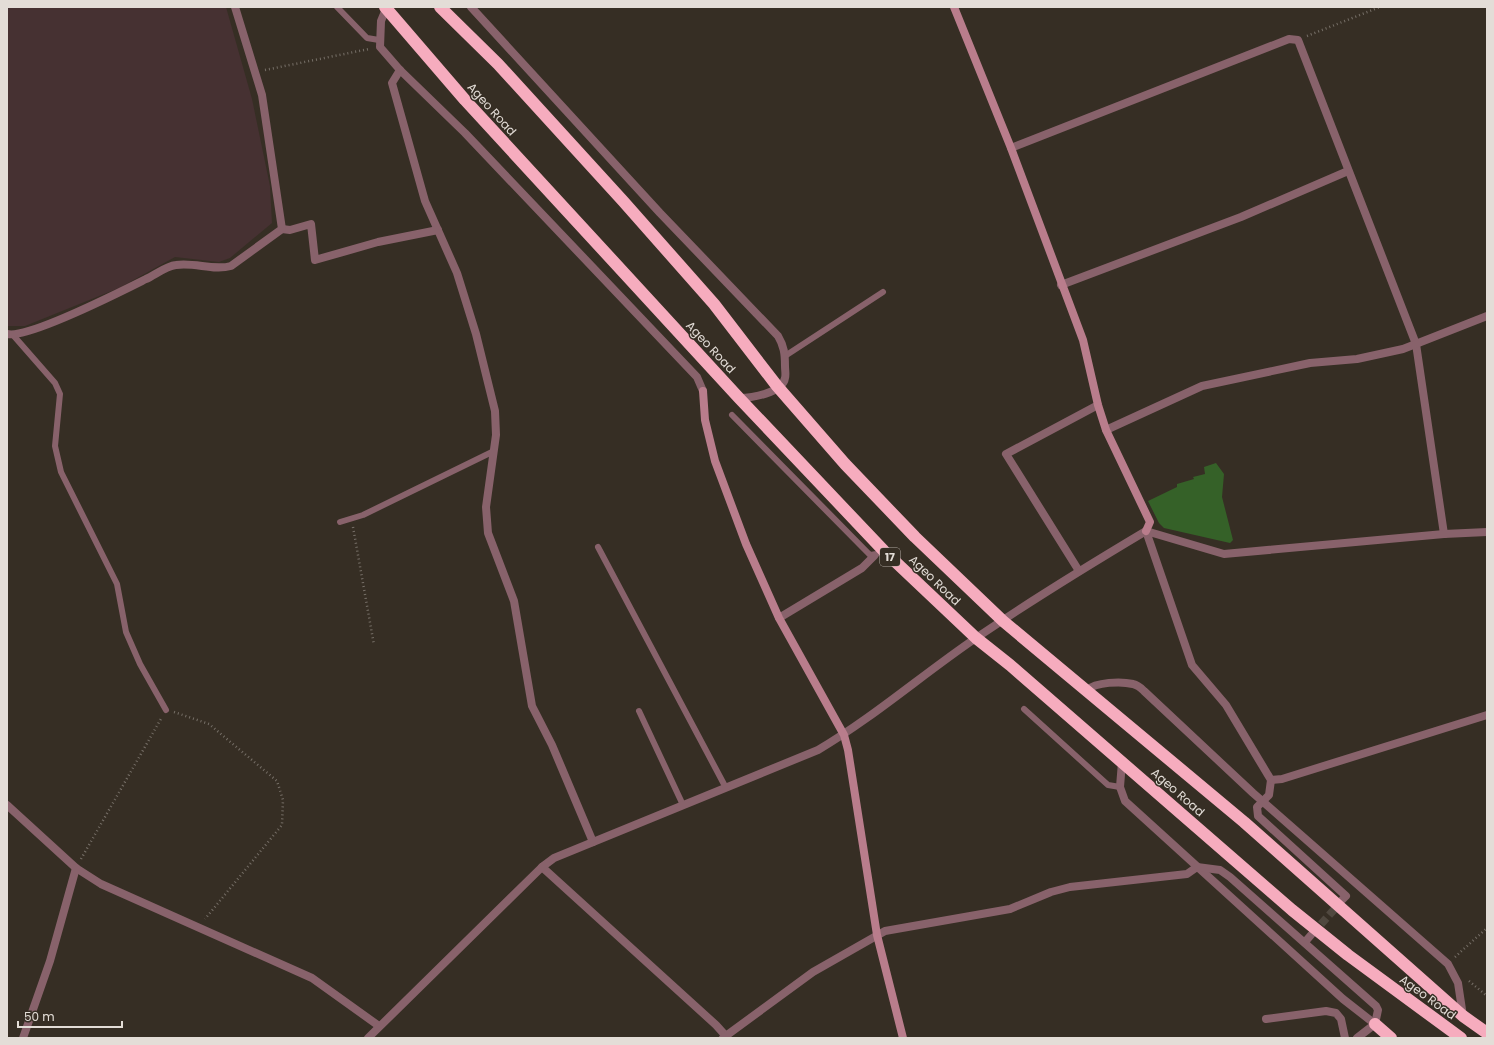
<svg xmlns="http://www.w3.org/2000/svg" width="1494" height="1045" viewBox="0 0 1494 1045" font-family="Poppins,sans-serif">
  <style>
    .education { fill: #463132 }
    .green { fill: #356128 }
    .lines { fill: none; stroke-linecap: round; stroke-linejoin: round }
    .street-tunnel { stroke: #50483f; stroke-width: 8; stroke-dasharray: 8 4; stroke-linecap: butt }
    .path { stroke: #766f67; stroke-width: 2.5; stroke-dasharray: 1 3; stroke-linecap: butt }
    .lane { stroke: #88626b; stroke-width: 6 }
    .street { stroke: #88626b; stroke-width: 8 }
    .secondary { stroke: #b97d8c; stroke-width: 8 }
    .highway { stroke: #f6acbe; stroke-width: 12 }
    .labels { text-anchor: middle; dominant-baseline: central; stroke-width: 3; stroke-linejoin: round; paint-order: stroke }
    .shield { fill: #362e24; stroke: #afa8a1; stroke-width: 1 }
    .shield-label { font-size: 11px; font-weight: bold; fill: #e3ddd7 }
    .street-label { font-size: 12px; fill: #e3ddd7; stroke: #362e24 }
  </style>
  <rect width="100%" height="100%" fill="#362e24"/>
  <path class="education" d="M7,7H226L252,99L270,186L272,223L230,258L219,262L175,257L119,288L25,326H7Z"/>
  <path class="green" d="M1216,463L1224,474L1222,497L1233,540L1230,543L1164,528L1159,523L1148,501L1177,487V484L1194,479L1193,477L1205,474L1204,467Z"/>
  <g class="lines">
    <path class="street-tunnel" d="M1313,933L1341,902"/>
    <g class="path">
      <path d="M1307,36L1380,7"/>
      <path d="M265,70L369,49"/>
      <path d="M353,527L374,645"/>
      <path d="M174,712L209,724L277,781L283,800L282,825L205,919"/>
      <path d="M81,859L162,717"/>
      <path d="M1455,957L1487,928"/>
      <path d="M1469,981L1487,996"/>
    </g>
    <g class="lane">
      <path d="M337,7L367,38L379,40"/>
      <path d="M13,335L55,383L60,394L55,446L61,472L117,584L126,632L140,664L166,710"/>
      <path d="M785,356L883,292"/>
      <path d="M732,415L870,555L877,554"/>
      <path d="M340,522L363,515L494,451"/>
      <path d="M598,547L726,788"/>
      <path d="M1024,709L1108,785L1120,787"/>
      <path d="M639,711L683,805"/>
    </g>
    <g class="street">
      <path d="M471,7L660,213L778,336C784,346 785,354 785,366C785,370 786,375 785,378C783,393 751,398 739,398"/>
      <path d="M386,9L381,21L380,47L400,70L465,133L697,377L703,391"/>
      <path d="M400,70L392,83L425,201L457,273L476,334L495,411L496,435L486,507L488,533L514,601L532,706L552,745L593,842"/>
      <path d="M1011,148L1289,39L1298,40L1416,344L1444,534"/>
      <path d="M282,229L290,230L311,224L315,260L378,242L438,230"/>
      <path d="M1061,285L1241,217L1348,171"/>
      <path d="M7,334C28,339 122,291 146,279C155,275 166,266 176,265C195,262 213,271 231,266L282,229L262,95L235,7"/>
      <path d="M1106,430L1202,386L1310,363L1357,359L1403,349L1487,316"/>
      <path d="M1146,531L1192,665L1226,705L1271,780L1269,795L1257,807L1258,816L1346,896L1342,900"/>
      <path d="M1079,571L1006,454L1098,405"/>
      <path d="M779,618L862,568L874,556"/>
      <path d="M1087,690C1096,682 1121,681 1133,684C1138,685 1141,688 1144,691L1253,793L1448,964L1458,983L1463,1016"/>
      <path d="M1122,762L1120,787L1125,801L1343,999L1375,1024L1357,1038"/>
      <path d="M1271,780L1282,779L1487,715"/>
      <path d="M7,805L76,868L101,884L312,978L379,1026"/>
      <path d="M542,867L716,1025L725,1035"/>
      <path d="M1305,942L1311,935"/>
      <path d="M1266,1019L1326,1011L1336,1013L1341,1019L1345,1038"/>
      <path d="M23,1038L50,961L76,868"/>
      <path d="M368,1038L542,867L554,858L818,750C874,717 923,674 976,638C1032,600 1089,565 1146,531L1224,554L1444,534L1487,532"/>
      <path d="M723,1038L813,972L885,931L1010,909L1051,892L1070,887L1187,874L1197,867L1220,870L1230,877L1376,1006L1378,1010L1375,1024"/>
    </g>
    <g class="secondary">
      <path d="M954,7L1011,148L1083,340L1098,405L1106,430L1150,522L1146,531"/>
      <path d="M703,391L705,420L715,461L746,544L779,618L844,735L848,750L877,935L903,1038"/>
    </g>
    <g class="highway">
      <path d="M385,7L465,100L739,398L884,551L976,638L1010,665L1292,910L1348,955L1461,1038"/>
      <path d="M440,7L498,64L623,201L714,304L777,386L845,464L915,537L1003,621L1244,822L1463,1016L1487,1033"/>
      <path d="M1375,1024L1391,1038"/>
    </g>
  </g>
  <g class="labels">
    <rect class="shield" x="880" y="548" width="20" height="18" rx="3"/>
    <g class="shield-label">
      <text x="890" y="557">17</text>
    </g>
    <g class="street-label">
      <text transform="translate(492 109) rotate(48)">Ageo Road</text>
      <text transform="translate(711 347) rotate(47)">Ageo Road</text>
      <text transform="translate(935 580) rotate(44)">Ageo Road</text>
      <text transform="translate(1178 792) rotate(41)">Ageo Road</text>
      <text transform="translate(1428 997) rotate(36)">Ageo Road</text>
    </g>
  </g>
  <rect width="1494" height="1045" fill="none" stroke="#e3ddd7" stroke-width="16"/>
  <path d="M18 1021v6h104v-6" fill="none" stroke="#e3ddd7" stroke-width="2"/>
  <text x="24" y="1021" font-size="12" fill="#e3ddd7" stroke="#362e24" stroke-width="3" paint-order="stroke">50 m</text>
</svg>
